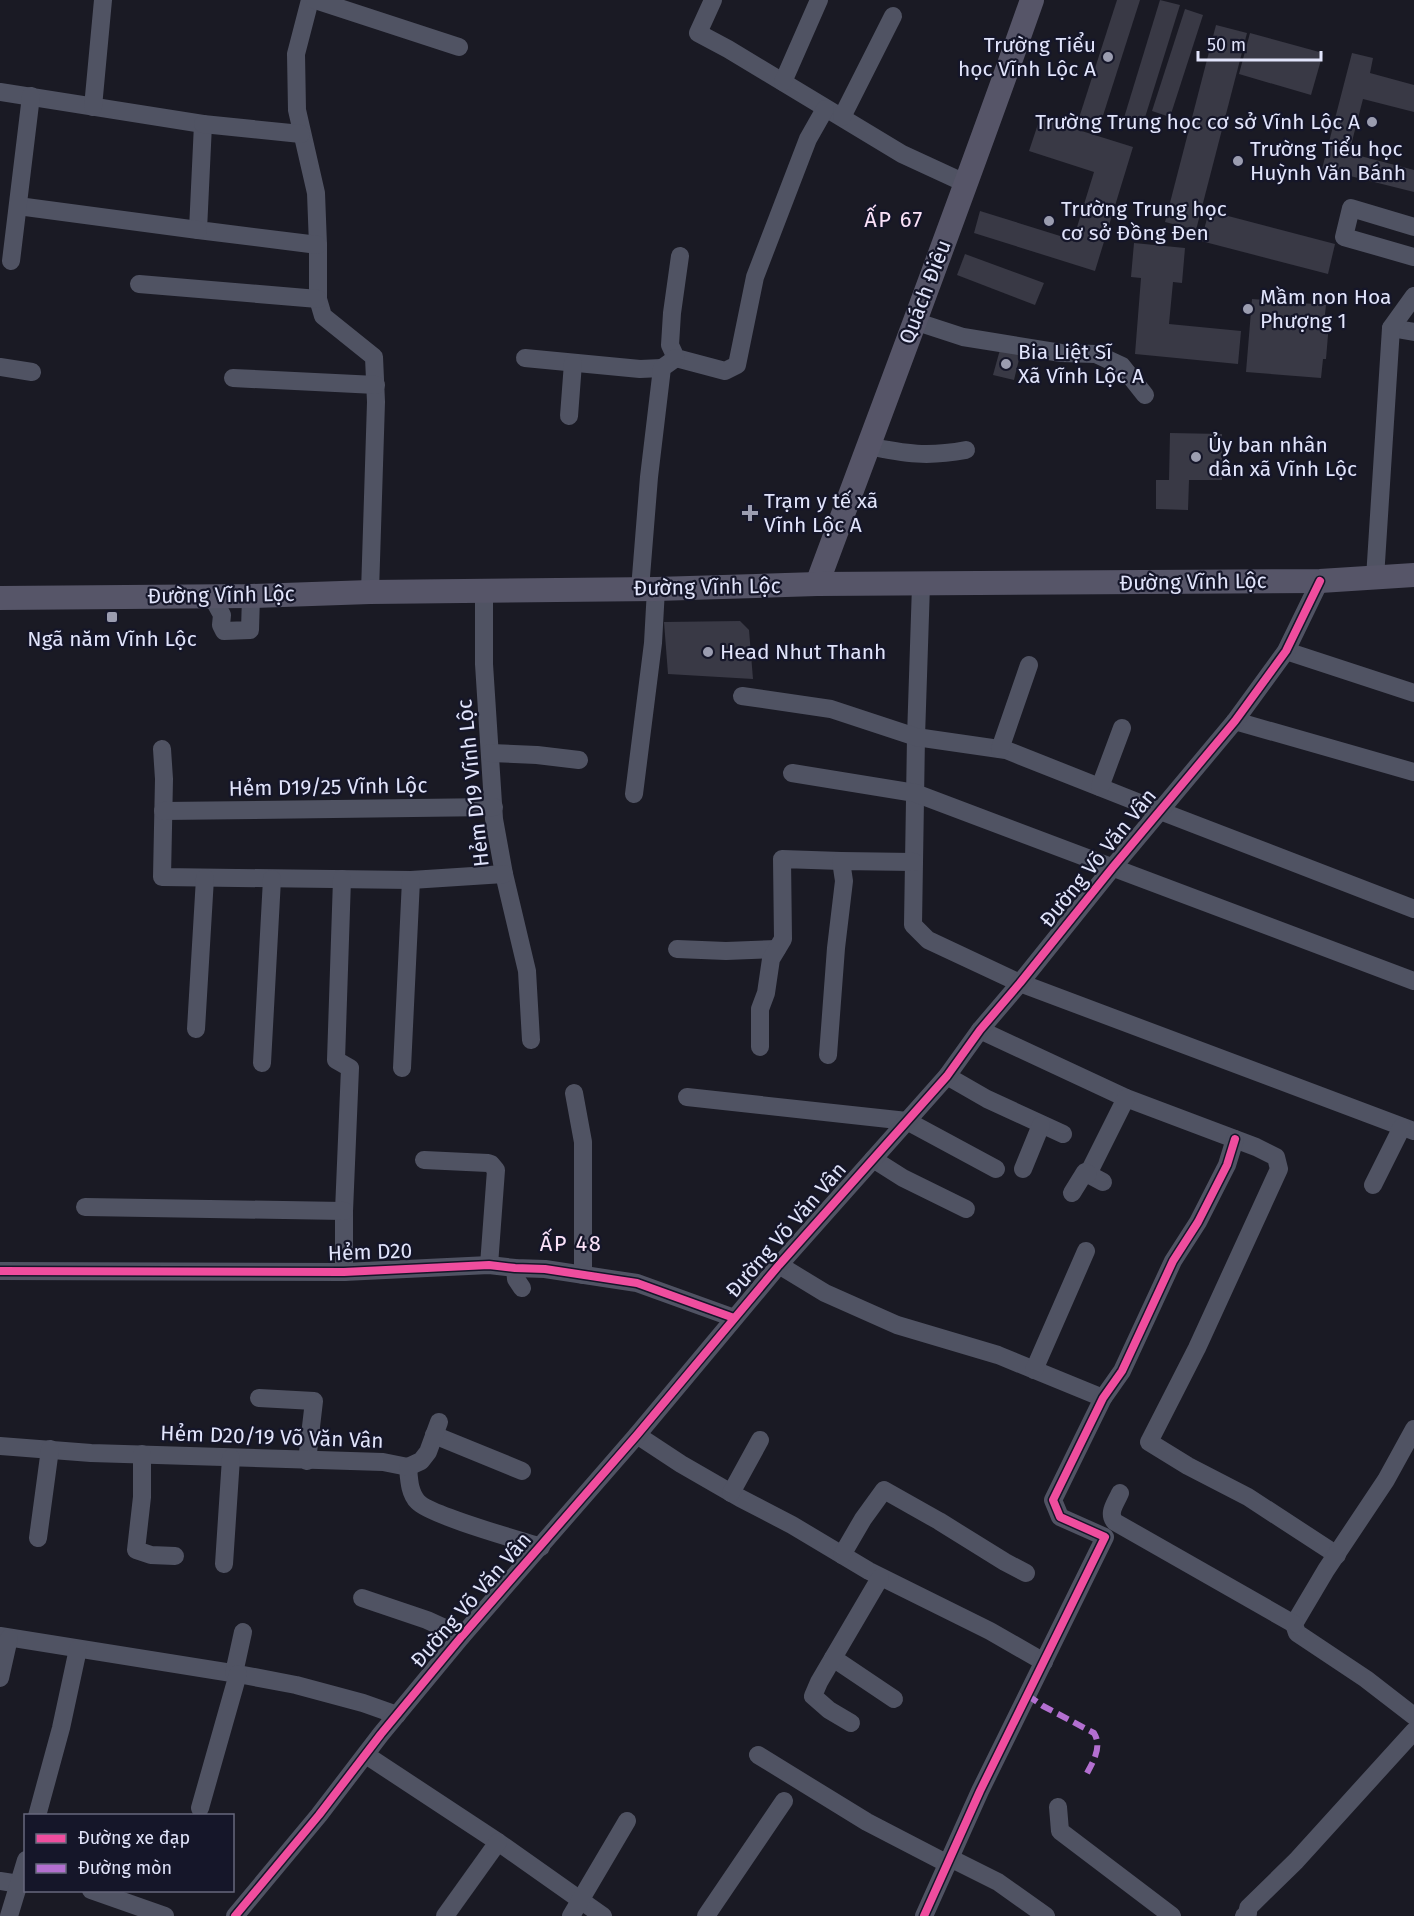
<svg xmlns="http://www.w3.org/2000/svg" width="1414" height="1916" viewBox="0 0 1414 1916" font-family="'Fira Sans',sans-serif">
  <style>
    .building { fill: #393945 }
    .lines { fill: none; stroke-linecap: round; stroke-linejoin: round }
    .minor { stroke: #505363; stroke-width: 18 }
    .major { stroke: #565568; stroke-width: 24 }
    .quiet { stroke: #b36fd0; stroke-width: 6; stroke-dasharray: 12 6; stroke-linecap: butt }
    .cycleway-casing { stroke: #151629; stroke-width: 11 }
    .cycleway { stroke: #ef4d9e; stroke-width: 8 }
    .poi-dot { fill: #9b9db0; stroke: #151629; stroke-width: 2 }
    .labels { text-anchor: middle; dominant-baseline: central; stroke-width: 4.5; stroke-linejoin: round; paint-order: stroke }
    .poi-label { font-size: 21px; fill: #e1e4fb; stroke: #151629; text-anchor: start }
    .street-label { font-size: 21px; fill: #e1e4fb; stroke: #151629 }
    .neighbourhood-label { font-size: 22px; letter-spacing: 1.5px; fill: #fbe2f8; stroke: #151629 }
  </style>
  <rect width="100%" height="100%" fill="#1a1a24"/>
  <g class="building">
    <path d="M1117,0H1140L1099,128L1078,121Z"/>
    <path d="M1160,0L1180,5L1142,127L1123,121Z"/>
    <path d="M1185,9L1203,15L1170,117L1152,111Z"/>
    <path d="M1216,25L1247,33L1196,230L1165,222Z"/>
    <path d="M1250,33L1323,53L1311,95L1239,74Z"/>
    <path d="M1352,53L1373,58L1370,73L1414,85V112L1363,99L1349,153L1414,170V192L1322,169Z"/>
    <path d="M1040,118L1133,147L1095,271L974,233L980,211L1073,240L1094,172L1029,151Z"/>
    <path d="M1209,211L1335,244L1328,274L1201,241Z"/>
    <path d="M1134,243L1185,248L1182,283L1173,282L1169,324L1241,331L1238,364L1135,354L1141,278L1131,277Z"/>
    <path d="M965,254L1044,283L1035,305L957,275Z"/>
    <path d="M1252,299L1326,305L1324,323H1329L1326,359H1323L1321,378L1246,372Z"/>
    <path d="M1001,346L1021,351L1014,380L993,375Z"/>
    <path d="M1170,433L1222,434V480H1189L1188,510L1156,509V480H1169Z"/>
    <path d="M740,621L749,630L753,679L668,674L664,622Z"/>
  </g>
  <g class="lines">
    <g class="minor">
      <path d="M310,0L296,54L297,110L316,193L318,245V299L323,316L374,357L376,402L370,592"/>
      <path d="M315,0L459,47"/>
      <path d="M713,0L698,33L728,49L902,154L967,184"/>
      <path d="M783,82L819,0"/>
      <path d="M0,92L203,124L198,230L318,245"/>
      <path d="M93,107L103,0"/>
      <path d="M842,117L893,16"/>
      <path d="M203,124L301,134"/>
      <path d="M18,206L198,230"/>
      <path d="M1414,227L1351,208L1344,237L1414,257"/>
      <path d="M680,256L672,313L670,345L676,358L725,371L737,365L755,277L808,139L825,109"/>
      <path d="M11,261L31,96"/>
      <path d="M139,284L318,299"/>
      <path d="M914,321L963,337L1061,353L1096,354L1122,366L1145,395"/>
      <path d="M1391,328L1414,332"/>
      <path d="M525,358L640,369L662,368"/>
      <path d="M0,367L32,372"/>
      <path d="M233,378L376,385"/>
      <path d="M569,416L573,363"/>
      <path d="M868,446C906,454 928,457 966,450"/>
      <path d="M1375,578L1391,328L1414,296"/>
      <path d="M921,585L916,737L913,925L928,940L1020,983L1414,1131"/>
      <path d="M640,589L649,477L662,368L676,358"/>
      <path d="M484,591V664L494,819L504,874L527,971L531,1040"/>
      <path d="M211,595L222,615L221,625L224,631L250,630L251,596"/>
      <path d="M1286,651L1414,693"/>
      <path d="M742,696L831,709L916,737L1006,750L1160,811L1414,909"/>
      <path d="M1235,721L1414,772"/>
      <path d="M162,749L164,779L162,877L411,880L504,874"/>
      <path d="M1000,749L1029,665"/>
      <path d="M490,753L537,755L579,760"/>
      <path d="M792,773L915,793L1414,981"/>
      <path d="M1100,787L1122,728"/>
      <path d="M634,794L653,643L656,589"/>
      <path d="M163,811L494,807"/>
      <path d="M342,879L336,1060L350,1068L344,1211V1272"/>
      <path d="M677,949L726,951L777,949"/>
      <path d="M196,1029L205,878"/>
      <path d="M980,1030L1126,1098L1256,1147L1276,1157L1279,1169L1197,1348L1149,1442L1188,1466L1248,1497L1337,1555"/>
      <path d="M760,1047V1009L766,993L771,959L783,939L782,859L841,861"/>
      <path d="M828,1055L836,948L844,881L841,861L914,862"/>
      <path d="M262,1063L272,879"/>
      <path d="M402,1068L411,880"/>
      <path d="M947,1076L987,1099L1063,1134"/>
      <path d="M574,1093L583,1142V1275"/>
      <path d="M687,1097L907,1121L996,1169"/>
      <path d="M873,1159L903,1178L966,1209"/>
      <path d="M424,1160L488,1163L491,1164L496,1170L489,1265"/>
      <path d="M1023,1169L1041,1125"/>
      <path d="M1103,1182L1088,1174L1126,1098"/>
      <path d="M1373,1185L1402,1127"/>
      <path d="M1072,1193L1085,1172L1088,1174"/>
      <path d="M85,1207L344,1211"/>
      <path d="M779,1265L825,1293L897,1325L998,1355L1103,1398"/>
      <path d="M515,1268L516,1279L522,1288"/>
      <path d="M0,1271L344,1272L489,1265L515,1268L545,1269L637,1283L734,1318"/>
      <path d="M1034,1370L1086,1251"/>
      <path d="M259,1398L314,1401L307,1461"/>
      <path d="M1414,1429L1386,1480L1326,1570L1294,1624L1297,1633L1366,1679L1414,1716"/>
      <path d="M434,1435L522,1471"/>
      <path d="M637,1435L681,1464L740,1498L792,1525L869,1571L990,1631L1044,1662"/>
      <path d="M0,1446L91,1453L383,1462L408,1467C409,1478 409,1493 418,1502C430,1515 519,1540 541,1547"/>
      <path d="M142,1454V1497L136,1550L151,1555L175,1556"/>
      <path d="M408,1467L421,1461L428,1452L439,1422"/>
      <path d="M731,1493L760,1440"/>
      <path d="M1120,1493C1116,1503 1107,1513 1115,1522L1294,1624"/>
      <path d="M38,1538L50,1449"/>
      <path d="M842,1555L863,1519L884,1490L939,1521L1005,1562L1026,1573"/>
      <path d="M224,1564L231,1458"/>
      <path d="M362,1598L427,1620L462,1636"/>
      <path d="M0,1636L238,1674L296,1685L363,1703L397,1715"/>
      <path d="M833,1658L894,1699"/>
      <path d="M234,1673L243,1632"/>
      <path d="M0,1678L9,1638"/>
      <path d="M851,1723L829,1710L813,1696L819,1682L880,1578"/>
      <path d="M366,1755L498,1842L603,1916"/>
      <path d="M758,1755L867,1822L948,1864"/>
      <path d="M1058,1807L1060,1831L1172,1916"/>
      <path d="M200,1808L238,1674"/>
      <path d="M37,1816L61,1728L78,1649"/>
      <path d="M950,1858L998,1882L1046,1916"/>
      <path d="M0,1881L19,1884"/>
      <path d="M91,1890L165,1916"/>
      <path d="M9,1916L26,1860"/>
      <path d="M235,1916L319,1815L381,1734L462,1636L637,1435L779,1265L947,1076L980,1030L1020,983L1113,867L1235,721L1286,651L1320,581"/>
      <path d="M445,1916L498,1842"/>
      <path d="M571,1916L627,1821"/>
      <path d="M706,1916L784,1801"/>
      <path d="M924,1916L980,1791L1105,1537L1060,1517L1053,1500L1103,1398L1122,1371L1173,1261L1198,1222L1227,1165L1235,1139"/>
      <path d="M1244,1916L1248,1913V1908L1296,1861L1414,1731"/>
    </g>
    <g class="major">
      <path d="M817,584C889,390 963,196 1032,0"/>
      <path d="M0,598L251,596L370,592L656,589L817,584L1320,581L1414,575"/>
    </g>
    <path class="quiet" d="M1027,1695L1043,1706L1094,1733C1103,1748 1092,1763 1085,1777"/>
    <g class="cycleway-casing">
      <g id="cycleway">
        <path d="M0,1271L344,1272L489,1265L515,1268L545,1269L637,1283L734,1318"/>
        <path d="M235,1916L319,1815L381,1734L462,1636L637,1435L779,1265L947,1076L980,1030L1020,983L1113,867L1235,721L1286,651L1320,581"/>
        <path d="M924,1916L980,1791L1105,1537L1060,1517L1053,1500L1103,1398L1122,1371L1173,1261L1198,1222L1227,1165L1235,1139"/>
      </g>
    </g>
    <use href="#cycleway" class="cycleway"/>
  </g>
  <g class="poi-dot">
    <circle cx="1108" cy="57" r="6"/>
    <circle cx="1372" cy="122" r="6"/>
    <circle cx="1238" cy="161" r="6"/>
    <circle cx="1049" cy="221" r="6"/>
    <circle cx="1248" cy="309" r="6"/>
    <circle cx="1006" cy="364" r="6"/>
    <circle cx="1196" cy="457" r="6"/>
    <path d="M747 504h6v6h6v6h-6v6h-6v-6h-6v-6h6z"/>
    <rect x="106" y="611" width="12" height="12" rx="3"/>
    <circle cx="708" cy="652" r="6"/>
  </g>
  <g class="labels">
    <g class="poi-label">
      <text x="1096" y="45" text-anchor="end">Trường Tiểu<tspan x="1096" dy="24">học Vĩnh Lộc A</tspan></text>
      <text x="1360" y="122" text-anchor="end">Trường Trung học cơ sở Vĩnh Lộc A</text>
      <text x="1250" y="149">Trường Tiểu học<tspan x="1250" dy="24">Huỳnh Văn Bánh</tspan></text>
      <text x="1061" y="209">Trường Trung học<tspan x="1061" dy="24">cơ sở Đồng Đen</tspan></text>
      <text x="1260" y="297">Mầm non Hoa<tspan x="1260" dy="24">Phượng 1</tspan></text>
      <text x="1018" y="352">Bia Liệt Sĩ<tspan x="1018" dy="24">Xã Vĩnh Lộc A</tspan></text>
      <text x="1208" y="445">Ủy ban nhân<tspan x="1208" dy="24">dân xã Vĩnh Lộc</tspan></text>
      <text x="764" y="501">Trạm y tế xã<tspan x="764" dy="24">Vĩnh Lộc A</tspan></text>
      <text x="112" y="639" text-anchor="middle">Ngã năm Vĩnh Lộc</text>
      <text x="720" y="652">Head Nhut Thanh</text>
    </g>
    <g class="street-label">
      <text transform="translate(925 292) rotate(-69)">Quách Điêu</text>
      <text transform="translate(1193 582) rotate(-1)">Đường Vĩnh Lộc</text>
      <text transform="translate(707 587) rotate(-1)">Đường Vĩnh Lộc</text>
      <text transform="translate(221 595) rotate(-1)">Đường Vĩnh Lộc</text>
      <text transform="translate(473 783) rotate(-96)">Hẻm D19 Vĩnh Lộc</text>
      <text transform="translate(328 787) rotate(-1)">Hẻm D19/25 Vĩnh Lộc</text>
      <text transform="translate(1098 858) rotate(-51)">Đường Võ Văn Vân</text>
      <text transform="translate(786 1230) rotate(-49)">Đường Võ Văn Vân</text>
      <text transform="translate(370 1252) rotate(-2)">Hẻm D20</text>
      <text transform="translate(272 1437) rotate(2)">Hẻm D20/19 Võ Văn Vân</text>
      <text transform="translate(471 1600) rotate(-49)">Đường Võ Văn Vân</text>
    </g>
    <g class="neighbourhood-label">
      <text x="894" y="219">ẤP 67</text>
      <text x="571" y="1243">ẤP 48</text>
    </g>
  </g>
  <rect x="24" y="1814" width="210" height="78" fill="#151629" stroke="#67687d" stroke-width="1.5"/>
  <rect x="36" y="1834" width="30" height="9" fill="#ef4d9e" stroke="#67687d" stroke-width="1.5"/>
  <text x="78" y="1844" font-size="18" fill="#e1e4fb">Đường xe đạp</text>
  <rect x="36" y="1864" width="30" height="9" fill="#b36fd0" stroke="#67687d" stroke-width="1.5"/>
  <text x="78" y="1874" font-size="18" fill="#e1e4fb">Đường mòn</text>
  <path d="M1198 51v9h123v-9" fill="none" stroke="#e1e4fb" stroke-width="3"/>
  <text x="1207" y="51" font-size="18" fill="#e1e4fb" stroke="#151629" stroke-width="4.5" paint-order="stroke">50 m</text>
</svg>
